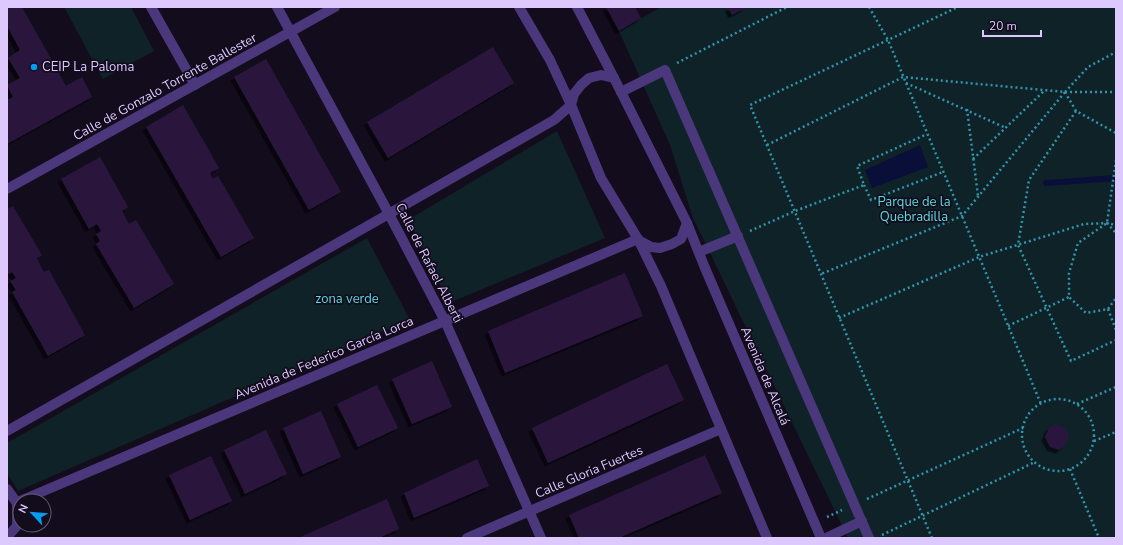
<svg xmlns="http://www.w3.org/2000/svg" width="1123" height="545" viewBox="0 0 1123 545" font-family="'Nunito Sans',sans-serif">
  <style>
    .green { fill: #0f2227 }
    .water { fill: #090f39 }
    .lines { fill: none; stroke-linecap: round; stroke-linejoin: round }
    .stream { stroke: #090f39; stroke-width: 6 }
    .building { fill: #29193e; filter: url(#shadow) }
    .path { stroke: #2f95ad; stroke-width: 2.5; stroke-dasharray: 2 3; stroke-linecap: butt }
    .minor { stroke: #4b387c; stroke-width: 10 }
    .poi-dot { fill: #049def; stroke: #130c1d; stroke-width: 1.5 }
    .labels { text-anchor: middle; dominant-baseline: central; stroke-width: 3.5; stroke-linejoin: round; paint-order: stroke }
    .poi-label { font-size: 13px; fill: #ddc9fe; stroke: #130c1d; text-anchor: start }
    .street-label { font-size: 13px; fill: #ddc9fe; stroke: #130c1d }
    .park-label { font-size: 13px; fill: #58dcdc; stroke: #130c1d }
  </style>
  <defs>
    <filter id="shadow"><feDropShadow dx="-3.5" dy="3.5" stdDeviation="0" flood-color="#0009"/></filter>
  </defs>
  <rect width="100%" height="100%" fill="#130c1d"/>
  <g class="green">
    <path d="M64,7H131L154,51L103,79Z"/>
    <path d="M661,7H1116V538H848L693,218L670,145L619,31Z"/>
    <path d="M557,131L605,238L449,303L408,220Z"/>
    <path d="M367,238L410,320L18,491L7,473V443Z"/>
  </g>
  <path class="water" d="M920,145L928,167L872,188L865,170Z"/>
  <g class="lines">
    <path class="stream" d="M1046,183L1116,178"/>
  </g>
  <g class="building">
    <path d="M7,7H22L66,86L82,77L92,97L7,144V100L13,97L7,85L20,78L8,58L20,50L7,26Z"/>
    <path d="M606,7H635L641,18L619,31Z"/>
    <path d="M728,7H747L732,15Z"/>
    <path d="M493,47L514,83L388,158L367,122Z"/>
    <path d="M266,59L341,192L309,210L234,77Z"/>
    <path d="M183,105L219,168L210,173L213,179L218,176L254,238L221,257L146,127Z"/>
    <path d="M100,157L128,207L122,211L129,224L136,220L174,284L134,308L96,244L100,241L96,234L101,231L97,224L89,229L61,179Z"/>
    <path d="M13,206L42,255L37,258L40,265L44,272L49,270L85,335L48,356L12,292L16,290L10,281L16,278L12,272L7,275V209Z"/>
    <path d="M625,273L643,316L505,373L488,331Z"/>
    <path d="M432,361L452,407L412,424L392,379Z"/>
    <path d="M667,364L684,400L548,463L532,428Z"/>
    <path d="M377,385L398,428L358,447L337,404Z"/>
    <path d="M321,411L341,457L303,474L283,428Z"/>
    <path d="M1056,424L1065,428L1069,436L1065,445L1059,450L1050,447L1045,437L1049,428Z"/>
    <path d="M266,430L287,474L245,494L224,450Z"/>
    <path d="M705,455L722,493L619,538H579L569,515Z"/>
    <path d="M211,456L232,501L190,520L169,475Z"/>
    <path d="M477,459L489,486L414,518L404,493Z"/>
    <path d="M387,499L399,529L379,538H298Z"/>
  </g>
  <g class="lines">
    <g class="path">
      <path d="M869,7L888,40L1041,404"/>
      <path d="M677,63L787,7"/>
      <path d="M906,83L1006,128"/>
      <path d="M1065,92L1076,111L1116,133"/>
      <path d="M1065,92L1088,67L1116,52"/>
      <path d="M1065,92H1116"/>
      <path d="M967,109L978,196"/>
      <path d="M1076,111L1029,180L1018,245L1071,361L1116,340"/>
      <path d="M767,145L903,77L1065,92L962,216L821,274"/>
      <path d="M973,159L1045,90"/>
      <path d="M1116,160L1107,223L1078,243L1069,273V297L1086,313L1108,309L1116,298"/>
      <path d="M864,185L871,200L943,172"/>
      <path d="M1107,223L1116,233"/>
      <path d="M750,231L795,211L864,185L857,166L927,134"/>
      <path d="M1108,309L1116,330"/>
      <path d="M839,318L979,257L1084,224L1107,223L1116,225"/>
      <path d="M1008,326L1069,297"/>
      <circle cx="1058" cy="435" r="36"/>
      <path d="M1077,404L1116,387"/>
      <path d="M1094,441L1116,432"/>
      <path d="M1070,469L1099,538"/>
      <path d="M867,499L1023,428"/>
      <path d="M827,517L842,510"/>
      <path d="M882,535L1035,462"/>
      <path d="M932,538L750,105L958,7"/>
    </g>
    <g class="minor">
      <path d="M151,7L195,85"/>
      <path d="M277,7L389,214L445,321L541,538"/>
      <path d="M519,7L550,60L571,105L601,178L638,239L661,286L767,538"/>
      <path d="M577,7L614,78L687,223L705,268L821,538"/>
      <path d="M621,92L665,70L869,538"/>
      <path d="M571,105L574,94L581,85L589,78L601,75L614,78"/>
      <path d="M7,189L335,7"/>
      <path d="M638,240L651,247L660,248L672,244L681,239L687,223"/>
      <path d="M699,252L738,236"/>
      <path d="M7,431L554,120L571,105"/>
      <path d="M7,489L17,503V526L7,537"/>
      <path d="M20,501L638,239"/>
      <path d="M467,538L721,429"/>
      <path d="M826,538L862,521"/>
    </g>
  </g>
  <circle class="poi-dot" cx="34" cy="67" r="4"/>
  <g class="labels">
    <g class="poi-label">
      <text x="42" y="67">CEIP La Paloma</text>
    </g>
    <g class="street-label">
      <text transform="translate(165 87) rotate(-29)">Calle de Gonzalo Torrente Ballester</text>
      <text transform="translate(429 263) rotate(63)">Calle de Rafael Alberti</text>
      <text transform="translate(324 358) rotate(-23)">Avenida de Federico García Lorca</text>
      <text transform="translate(765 376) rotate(67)">Avenida de Alcalá</text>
      <text transform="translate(589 472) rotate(-23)">Calle Gloria Fuertes</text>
    </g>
    <g class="park-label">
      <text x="914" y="202">Parque de la<tspan x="914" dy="15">Quebradilla</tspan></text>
      <text x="347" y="299">zona verde</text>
    </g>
  </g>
  <rect width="1123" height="545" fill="none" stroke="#ddc9fe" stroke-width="16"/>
  <g transform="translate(32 513) rotate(296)"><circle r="19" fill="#130c1d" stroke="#645877"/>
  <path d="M0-3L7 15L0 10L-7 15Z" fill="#049def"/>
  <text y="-6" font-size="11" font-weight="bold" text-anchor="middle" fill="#ddc9fe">N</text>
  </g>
  <path d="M983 30v6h58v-6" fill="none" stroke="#ddc9fe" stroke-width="2"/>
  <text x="989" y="30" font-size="12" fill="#ddc9fe" stroke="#130c1d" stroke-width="3" paint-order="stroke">20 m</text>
</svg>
